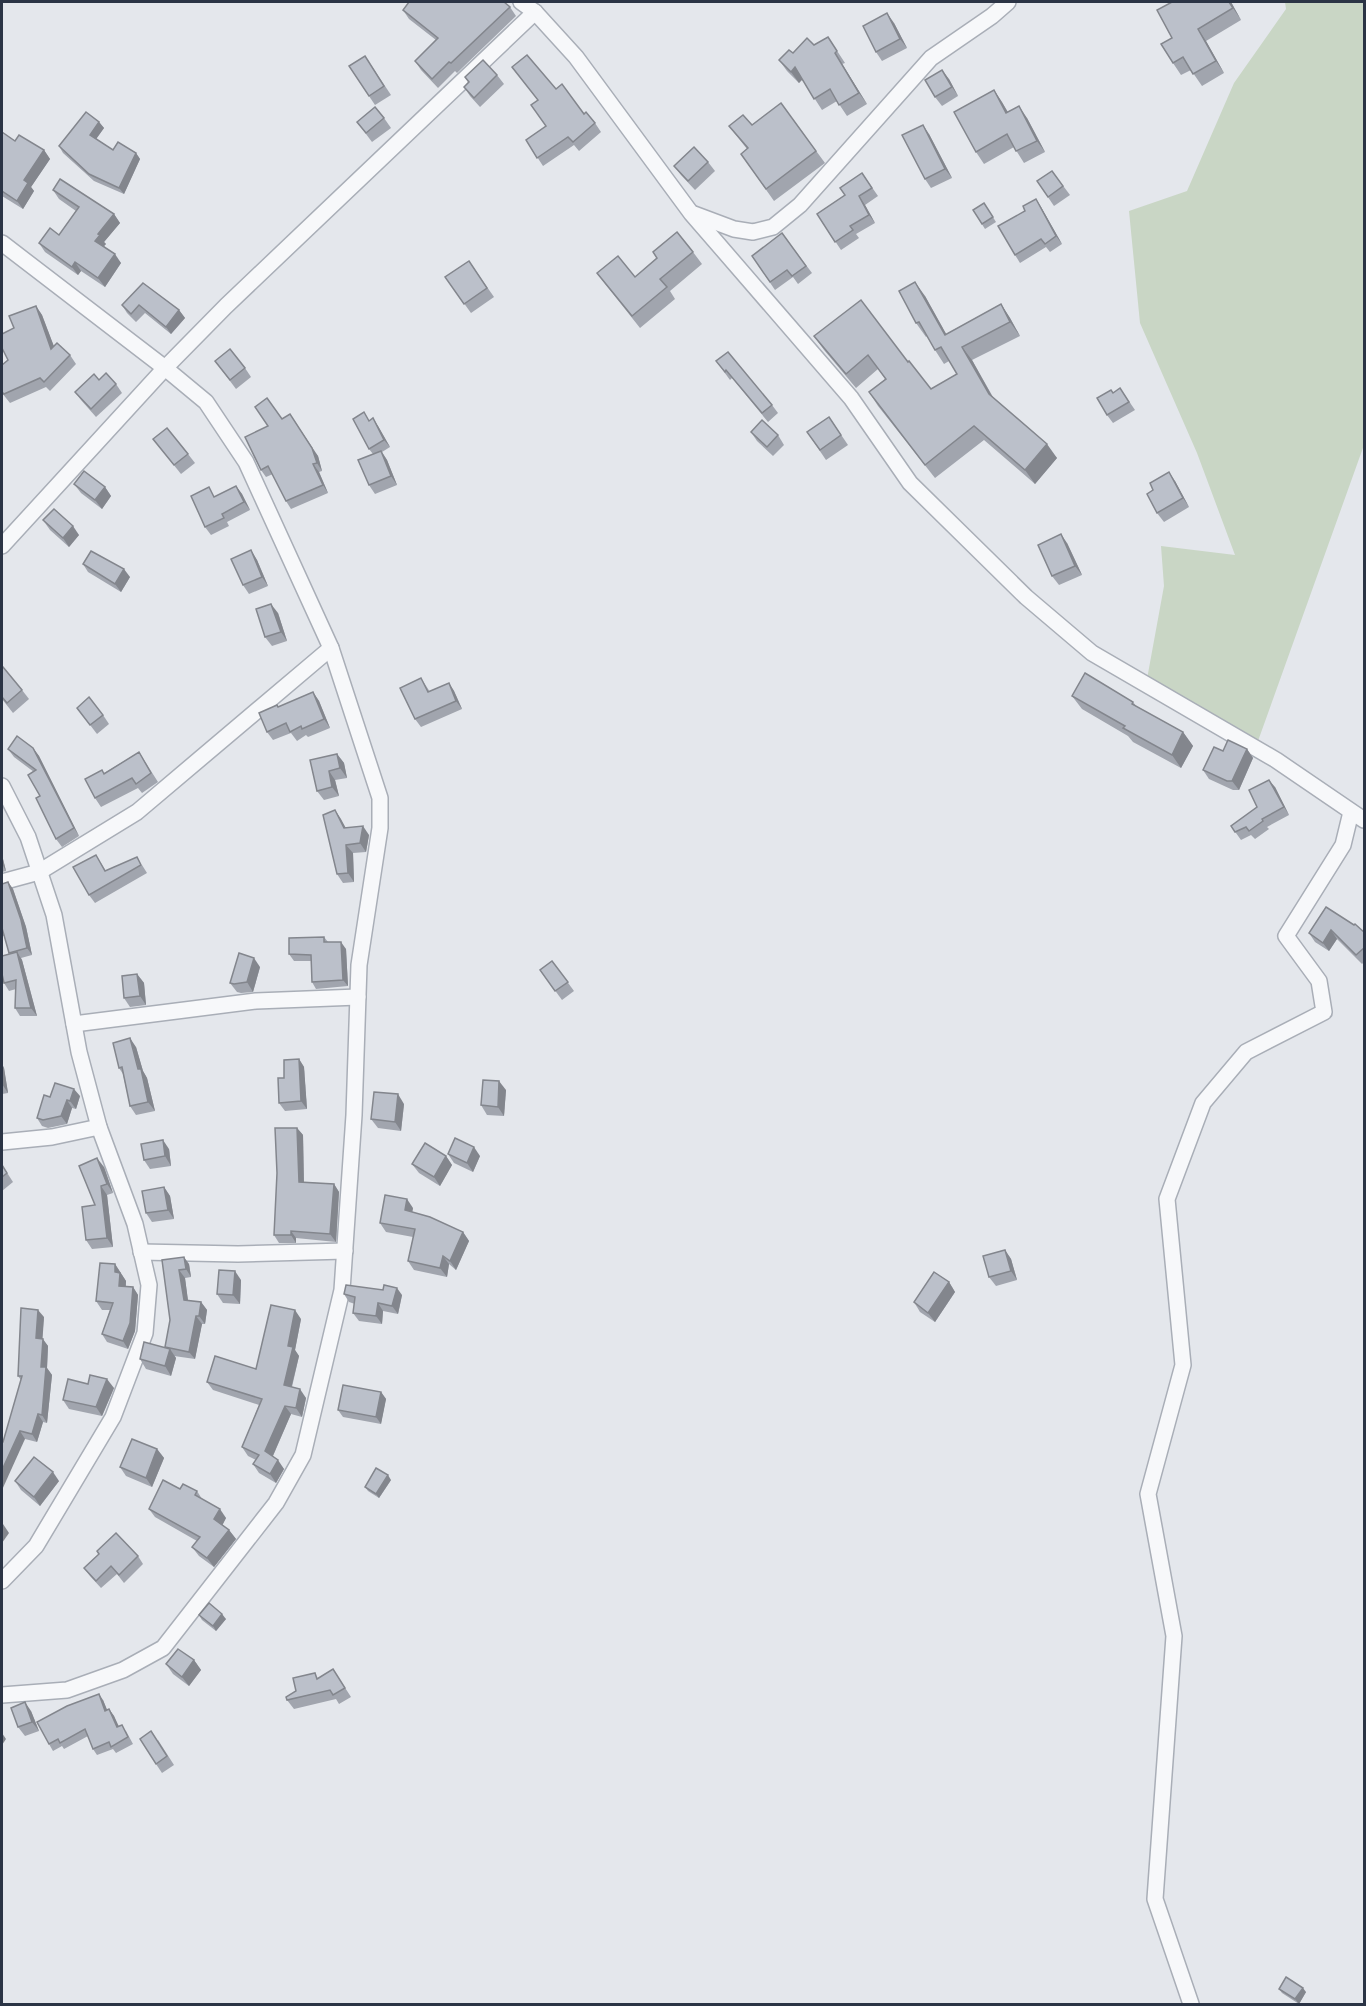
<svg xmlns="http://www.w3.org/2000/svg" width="1366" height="2006" viewBox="0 0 1366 2006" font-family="'Space Grotesk',sans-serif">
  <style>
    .green { fill: #c9d6c5 }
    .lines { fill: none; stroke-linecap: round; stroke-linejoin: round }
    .street-casing { stroke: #a9aeb7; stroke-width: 18 }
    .street { stroke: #f7f8fa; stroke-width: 15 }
    .wall { fill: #a1a5ae }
    .shaded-wall { fill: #83868d }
    .building { fill: #bbc0ca; stroke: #83868d; stroke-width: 1.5 }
  </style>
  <rect width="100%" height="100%" fill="#e4e7ec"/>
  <path class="green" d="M1285,2H1364V445L1258,741L1147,679L1164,586L1161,546L1235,555L1197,453L1140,323L1129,211L1187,191L1234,83L1286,9Z"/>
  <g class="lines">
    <g class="street-casing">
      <g id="street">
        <path d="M521,2L535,12L576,57L691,213L851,398L910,483L1026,597L1092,653L1276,760L1364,820"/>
        <path d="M694,214L734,229L753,232L773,227L800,205L931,58L992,16L1008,2"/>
        <path d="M2,243L165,368L206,402L246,462L331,648L380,798V828L359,965L354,1115L342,1290L303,1455L276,1503L163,1648L123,1670L67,1690L2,1695"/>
        <path d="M2,546L165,368L226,306L535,12"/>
        <path d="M2,786L28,837L54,915L79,1052L99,1127L135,1224L149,1285L145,1333L113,1417L36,1546L2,1581"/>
        <path d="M2,882L39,872L137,812L331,648"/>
        <path d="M74,1024L256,1001L358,997"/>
        <path d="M2,1142L52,1137L99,1127"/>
        <path d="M141,1252L238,1254L345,1251"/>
        <path d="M1191,2004L1155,1899L1174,1636L1148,1494L1183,1365L1167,1199L1203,1103L1246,1052L1324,1012L1319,981L1286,936L1343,845L1351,812"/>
      </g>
    </g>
    <use href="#street" class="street"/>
  </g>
  <g class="wall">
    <path d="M1172,2H1231L1241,20L1206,41L1224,73L1202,86L1191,70L1181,75L1173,63Z"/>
    <path d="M510,7L516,16L457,73L455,71L438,88L421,70L415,61L436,40L409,19L403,10Z"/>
    <path d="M894,23L907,48L882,61L876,52Z"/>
    <path d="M828,37L845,63L842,64L867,104L847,116L837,101L822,110L802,79L799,83L787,71L779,60L793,53L814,45Z"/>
    <path d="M371,65L391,95L375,105L369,96Z"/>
    <path d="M512,67L556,89L595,123L601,132L579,151L574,145L543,166L526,140L546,126L538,100Z"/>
    <path d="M497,75L504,84L480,107L470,96L464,87L468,82L465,77Z"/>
    <path d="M949,79L958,96L942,106L935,97Z"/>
    <path d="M994,90L1008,112L1027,118L1045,152L1024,163L1014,147L984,164L976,152Z"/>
    <path d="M781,103L825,163L774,201L741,154L747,149L729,126L752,125Z"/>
    <path d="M384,118L391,128L372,142L357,122Z"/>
    <path d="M99,122L104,128L96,139L113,150L136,153L140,159L124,194L94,181L63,153L59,146Z"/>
    <path d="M2,132L15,141L44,150L50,159L31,187L34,191L23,209L2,196Z"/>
    <path d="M929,134L952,178L931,188L925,179Z"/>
    <path d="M708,162L715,171L695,190L681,175L674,166Z"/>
    <path d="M1052,171L1070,195L1054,206L1037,181Z"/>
    <path d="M862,173L878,196L865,205L875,223L856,234L859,238L841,250L817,214L845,195Z"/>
    <path d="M53,190L114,214L120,223L104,242L106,244L104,246L121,263L105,287L81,271L78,275L45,252L39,243L59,235L76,211L59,199Z"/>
    <path d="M1036,199L1041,207L1062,244L1050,252L1046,247L1020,263L1015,255L1025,211Z"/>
    <path d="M984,203L996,222L985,229L973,210Z"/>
    <path d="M782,233L812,273L798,284L793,277L775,290L752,256Z"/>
    <path d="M653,252H693L702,264L670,291L675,299L640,328L606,285L597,273L635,277L657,258Z"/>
    <path d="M469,261L494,297L471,313L445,277Z"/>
    <path d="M143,283L179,310L185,318L171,334L145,313L136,322L127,313L122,305Z"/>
    <path d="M925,296L946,334L1001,304L1010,318L1020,336L972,360L993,397L1057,458L1035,484L984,440L935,478L878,406L869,392L885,379L878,369L856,388L824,350L814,336L908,362L931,389L957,374L949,361L944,364L935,350L927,336L926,337L916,323Z"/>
    <path d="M36,306L42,315L54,347L70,355L76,364L50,391L46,387L10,403L2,393V365L8,360L14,328Z"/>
    <path d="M215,361L245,368L251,377L236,389Z"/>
    <path d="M716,361L772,405L778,413L768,422L732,378L730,380Z"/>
    <path d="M99,380L116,384L122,393L96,417L81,400L75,392Z"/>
    <path d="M1120,388L1135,410L1113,423L1107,415L1113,393Z"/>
    <path d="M829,417L848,445L826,460L807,432Z"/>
    <path d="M282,419L318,456L322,471L319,472L328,493L291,509L286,501L273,474L266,477L261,470Z"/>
    <path d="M370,420L378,426L390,447L382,452L387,460L397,485L375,494L369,485L373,454L369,449Z"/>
    <path d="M751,432L778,435L784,445L773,456L757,441Z"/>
    <path d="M153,439L188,454L195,463L181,474Z"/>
    <path d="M1175,481L1189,507L1164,522L1157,513L1153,490Z"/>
    <path d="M74,484L105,487L111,496L102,509L81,493Z"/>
    <path d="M236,486L242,494L250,510L227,522L229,526L211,535L205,527L215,497Z"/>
    <path d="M43,520L79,535L69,547L50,530Z"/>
    <path d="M1067,543L1082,575L1059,585L1052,576Z"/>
    <path d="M251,550L257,560L268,586L249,594L243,585Z"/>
    <path d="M83,564L130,577L121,592L88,572Z"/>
    <path d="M278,613L287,641L272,646L265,637Z"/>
    <path d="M2,669L22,690L29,699L13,713L2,699Z"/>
    <path d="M421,678L430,692L449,683L454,691L462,709L421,727L415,719Z"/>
    <path d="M313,692L319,701L330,728L308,737L306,735L297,741L291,733L273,740L267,732Z"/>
    <path d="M1072,696L1133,702L1137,707L1183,732L1193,746L1181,768L1133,742L1128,736L1082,709Z"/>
    <path d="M77,708L103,715L109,724L97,734Z"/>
    <path d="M33,748L39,756L79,836L62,847L56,839L40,796L34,772L14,757L8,749Z"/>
    <path d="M1247,749L1253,758L1239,790H1233L1209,779L1203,770L1223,751Z"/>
    <path d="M139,752L158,782L142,793L138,788L101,807L95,798L104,773Z"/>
    <path d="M337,754L344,763L347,778L335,780L339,796L324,800L317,791Z"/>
    <path d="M1275,787L1289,815L1267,827L1269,829L1255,839L1251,835L1241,840L1231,826L1257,807Z"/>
    <path d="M335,810L345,827L369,835L366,852L353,853L354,882L343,883L337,874Z"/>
    <path d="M2,855L6,871L2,872Z"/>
    <path d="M101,863L106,871L142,865L147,873L95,903L89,895Z"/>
    <path d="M8,882L13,889L26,927L32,955L21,958L22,960L37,1016H20L15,1008L16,989L9,991L4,983L10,954L4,936H2V884Z"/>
    <path d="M1326,907L1365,933V961L1362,964L1337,939L1329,951L1315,942L1309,933Z"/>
    <path d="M324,937L328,942L346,949L348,986L316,989L312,982L311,961H294L289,954Z"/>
    <path d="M552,961L574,991L562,1000L540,970Z"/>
    <path d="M260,967L253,992L241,993L237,992L230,983Z"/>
    <path d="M137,974L144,983L146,1005L130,1007L124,998Z"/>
    <path d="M136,1047L143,1071L147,1078L155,1111L136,1115L130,1106L123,1074L119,1068Z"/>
    <path d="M299,1059L304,1067L307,1109L285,1111L279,1103L284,1078Z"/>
    <path d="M2,1064L4,1068L8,1093L2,1094Z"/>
    <path d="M506,1090L504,1116L487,1115L481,1105Z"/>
    <path d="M80,1096L76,1109L72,1108L67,1124L48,1128L42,1126L37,1118L50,1097Z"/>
    <path d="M404,1104L401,1131L378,1128L371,1119Z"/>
    <path d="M297,1128L303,1135L304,1182L334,1184L339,1192L336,1242L296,1238V1243H279L274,1235Z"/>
    <path d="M169,1149L171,1166L150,1169L144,1160Z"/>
    <path d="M448,1154L480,1156L473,1172L454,1163Z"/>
    <path d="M446,1156L452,1165L440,1186L419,1173L412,1164Z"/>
    <path d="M2,1165L13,1182L2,1191Z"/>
    <path d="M104,1167L113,1193L107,1195L113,1247L92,1249L86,1240Z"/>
    <path d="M164,1187L170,1196L174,1219L152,1222L146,1213Z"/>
    <path d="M413,1208L412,1212L463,1232L469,1241L456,1270L449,1264L447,1277L414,1270L408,1261L413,1237L386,1232L380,1223Z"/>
    <path d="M1005,1250L1011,1259L1017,1280L996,1286L989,1277Z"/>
    <path d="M162,1260L189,1264L191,1277L185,1278L188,1301L201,1302L207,1310L205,1324H202L195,1359L174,1356L176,1358L171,1376L146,1369L140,1359L166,1348L170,1320Z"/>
    <path d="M115,1264L126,1281V1286L133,1287L138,1295L135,1331L128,1349L107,1342L102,1334L110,1310H102L96,1301Z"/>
    <path d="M241,1280L240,1304L223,1303L217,1294Z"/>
    <path d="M949,1282L955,1292L935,1322L920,1312L914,1302Z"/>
    <path d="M344,1294L402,1295L398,1314L383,1311L382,1324L359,1321L353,1313L355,1304L349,1302Z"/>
    <path d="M44,1317L42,1339L48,1346L47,1368L52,1375L47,1423L43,1422L37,1442L25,1439L3,1442L21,1380L18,1376Z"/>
    <path d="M301,1319L295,1350L299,1356L292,1387L306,1398L302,1417L291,1414L273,1456L284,1469L276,1483L259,1473L253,1464L256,1460L248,1456L242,1447L259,1405L213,1390L207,1382L256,1369Z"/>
    <path d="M88,1384L114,1388L102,1416L69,1409L63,1400Z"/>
    <path d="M381,1392L386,1399L381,1424L343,1417L338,1410Z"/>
    <path d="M157,1449L164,1458L152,1487L126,1476L120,1467Z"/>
    <path d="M391,1480L379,1498L368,1491L365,1487Z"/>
    <path d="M15,1481H59L40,1506L21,1490Z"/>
    <path d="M180,1489L197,1491L202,1499L226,1518L222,1525L229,1530L236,1539L214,1567L199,1556L192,1547L197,1541L155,1517L149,1509Z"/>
    <path d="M97,1551L138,1556L143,1564L124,1583L117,1574L101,1588L90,1576L84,1568L99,1554Z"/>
    <path d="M199,1615L226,1619L216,1631L202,1620Z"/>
    <path d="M194,1660L201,1670L189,1686L173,1674L166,1664Z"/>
    <path d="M333,1669L351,1697L339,1704L336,1699L294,1709L287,1700L319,1678Z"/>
    <path d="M103,1700L107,1710L109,1709L114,1716L118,1726L126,1731L133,1744L116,1753L113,1749L97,1755L93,1749L88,1736L64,1749L62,1746L53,1751L49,1744Z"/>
    <path d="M31,1711L39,1731L25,1736L18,1727Z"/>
    <path d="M158,1740L174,1765L162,1773L156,1764Z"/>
    <path d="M1279,1989L1306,1992L1299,2004L1282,1993Z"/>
  </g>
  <g class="shaded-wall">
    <path d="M1229,2H1231L1241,20Z"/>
    <path d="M887,13L894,23L907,48L900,39Z"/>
    <path d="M1198,29L1206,41L1224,73L1216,61Z"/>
    <path d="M835,53L842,64L867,104L859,93Z"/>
    <path d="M795,67L803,79L799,83L791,72Z"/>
    <path d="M942,70L949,79L958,96L952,87Z"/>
    <path d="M994,90L1002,102L1015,125L1006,113Z"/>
    <path d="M1019,106L1027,118L1045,152L1037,141Z"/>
    <path d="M99,122L104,128L94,142L90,135Z"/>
    <path d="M923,125L929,134L952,178L945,169Z"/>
    <path d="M44,150L50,159L31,187L34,191L23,209L17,201L24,180Z"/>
    <path d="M136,153L140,159L124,194L119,188Z"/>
    <path d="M859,196L865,205L875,223L869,215Z"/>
    <path d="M1036,199L1041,207L1062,244L1056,236Z"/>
    <path d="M114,214L120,223L104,242L106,244L101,249L95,241L98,234Z"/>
    <path d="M115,254L121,263L105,287L98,278Z"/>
    <path d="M75,262L81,271L78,275L72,267Z"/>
    <path d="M915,282L925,296L954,348L945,335Z"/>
    <path d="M1001,304L1010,318L1020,336L1010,322Z"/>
    <path d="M36,306L42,315L58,357L51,349Z"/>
    <path d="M179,310L185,318L171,334L166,327Z"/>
    <path d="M962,347L972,360L998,407L989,394Z"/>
    <path d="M290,414L318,456L322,471L317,463Z"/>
    <path d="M373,418L378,426L390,447L384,440Z"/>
    <path d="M1047,444L1057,458L1035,484L1025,470Z"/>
    <path d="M381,451L387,460L397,485L391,476Z"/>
    <path d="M313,464L319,472L328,493L323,485Z"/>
    <path d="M1169,472L1175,481L1189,507L1183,498Z"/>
    <path d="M236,486L242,494L250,510L244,502Z"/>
    <path d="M105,487L111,496L102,509L95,500Z"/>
    <path d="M73,526L79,535L69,547L63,538Z"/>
    <path d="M1061,534L1067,543L1082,575L1075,566Z"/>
    <path d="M251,550L257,560L268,586L262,577Z"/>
    <path d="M124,569L130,577L121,592L115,584Z"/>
    <path d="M271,604L278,613L287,641L281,632Z"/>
    <path d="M449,683L454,691L462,709L456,701Z"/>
    <path d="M313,692L319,701L330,728L324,719Z"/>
    <path d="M1183,732L1193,746L1181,768L1172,755Z"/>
    <path d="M33,748L39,756L79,836L74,828Z"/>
    <path d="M1247,749L1253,758L1239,790L1232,781Z"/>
    <path d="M337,754L344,763L347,778L340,768Z"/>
    <path d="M329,771L335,780L339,796L332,787Z"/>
    <path d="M1269,780L1275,787L1289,815L1284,807Z"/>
    <path d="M335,810L341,819L350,836L344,828Z"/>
    <path d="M363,826L369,835L366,852L360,843Z"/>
    <path d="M346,845L353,853L354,882L348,873Z"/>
    <path d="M2,855L6,871L2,864Z"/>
    <path d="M8,882L13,889L26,927L32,955L27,948Z"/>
    <path d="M1331,930L1337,939L1329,951L1323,943Z"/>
    <path d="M341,942L346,949L348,986L343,980Z"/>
    <path d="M17,952L22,960L37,1016L31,1008Z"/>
    <path d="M254,958L260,967L253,992L247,982Z"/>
    <path d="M137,974L144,983L146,1005L140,996Z"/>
    <path d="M130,1038L136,1047L143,1071L147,1078L155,1111L148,1102Z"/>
    <path d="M299,1059L304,1067L307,1109L301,1101Z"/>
    <path d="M2,1064L4,1068L8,1093L2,1084Z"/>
    <path d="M499,1081L506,1090L504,1116L498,1107Z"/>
    <path d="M74,1089L80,1096L76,1109L70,1101Z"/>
    <path d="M398,1094L404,1104L401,1131L395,1122Z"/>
    <path d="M67,1100L72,1108L67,1124L61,1116Z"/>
    <path d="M297,1128L303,1135L304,1189L299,1182Z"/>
    <path d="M163,1140L169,1149L171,1166L165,1156Z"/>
    <path d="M474,1147L480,1156L473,1172L467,1163Z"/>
    <path d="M446,1156L452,1165L440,1186L434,1177Z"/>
    <path d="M97,1158L104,1167L113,1193L107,1184Z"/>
    <path d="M334,1184L339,1192L336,1242L330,1234Z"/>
    <path d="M101,1186L107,1195L113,1247L107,1238Z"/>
    <path d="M164,1187L170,1196L174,1219L168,1210Z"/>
    <path d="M407,1199L413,1208L411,1219L405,1210Z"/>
    <path d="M291,1231L296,1238V1243L291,1235Z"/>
    <path d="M463,1232L469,1241L456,1270L450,1261Z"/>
    <path d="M1005,1250L1011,1259L1017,1280L1011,1271Z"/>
    <path d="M443,1256L449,1264L447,1277L440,1268Z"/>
    <path d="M184,1257L189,1264L191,1277L186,1269Z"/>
    <path d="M115,1264L126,1281L125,1294L119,1286L115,1272Z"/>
    <path d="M179,1270L185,1278L189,1308L184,1300Z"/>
    <path d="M235,1271L241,1280L240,1304L233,1295Z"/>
    <path d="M949,1282L955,1292L935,1322L928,1313Z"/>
    <path d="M133,1287L138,1295L135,1331L128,1349L123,1341Z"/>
    <path d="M397,1288L402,1295L398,1314L392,1306Z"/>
    <path d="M201,1302L207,1310L205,1324L199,1316Z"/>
    <path d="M378,1303L383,1311L382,1324L376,1316Z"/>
    <path d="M38,1310L44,1317L42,1346L36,1338Z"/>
    <path d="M295,1310L301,1319L295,1350L299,1356L290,1393L284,1385L288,1346Z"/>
    <path d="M196,1316L202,1324L195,1359L189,1352Z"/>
    <path d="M43,1339L48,1346L47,1368L52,1375L47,1423L42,1415L41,1367Z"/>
    <path d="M170,1349L176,1358L171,1376L165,1366Z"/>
    <path d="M107,1379L114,1388L102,1416L96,1407Z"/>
    <path d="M300,1389L306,1398L302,1417L296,1408Z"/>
    <path d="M381,1392L386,1399L381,1424L376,1417Z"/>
    <path d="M285,1406L291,1414L271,1460L265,1451Z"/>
    <path d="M38,1414L43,1422L37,1442L32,1434Z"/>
    <path d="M20,1431L25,1439L2,1490V1470Z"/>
    <path d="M157,1449L164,1458L152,1487L146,1478Z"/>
    <path d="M278,1460L284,1469L276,1483L270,1474Z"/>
    <path d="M53,1472L59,1481L40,1506L34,1497Z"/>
    <path d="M388,1475L391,1480L379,1498L376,1494Z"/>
    <path d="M220,1509L226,1518L221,1528L214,1519Z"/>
    <path d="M3,1524L9,1533L2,1543V1526Z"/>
    <path d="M229,1530L236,1539L214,1567L207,1558Z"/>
    <path d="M222,1614L226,1619L216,1631L213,1626Z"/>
    <path d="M194,1660L201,1670L189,1686L182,1677Z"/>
    <path d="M99,1694L103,1700L110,1717L105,1711Z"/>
    <path d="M25,1702L31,1711L39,1731L32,1722Z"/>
    <path d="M109,1709L114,1716L122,1733L117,1727Z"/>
    <path d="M2,1733L6,1739L2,1745Z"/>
    <path d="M1303,1988L1306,1992L1299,2004L1295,1999Z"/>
  </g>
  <g class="building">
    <path d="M409,2H504L510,7L451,63L449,62L432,79L415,61L438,38L403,10Z"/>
    <path d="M1172,2H1229L1233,8L1198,29L1216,61L1193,74L1183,57L1173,63L1161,44L1172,38L1157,10Z"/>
    <path d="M887,13L900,39L876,52L863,26Z"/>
    <path d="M828,37L837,51L835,53L859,93L839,105L830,89L814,99L795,67L791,72L779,60L789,50L793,53L807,38L814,45Z"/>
    <path d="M527,55L556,89L562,84L584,114L586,112L595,123L573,142L568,137L537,158L526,140L546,126L531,105L538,100L512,67Z"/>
    <path d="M365,56L384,86L369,96L349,66Z"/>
    <path d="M483,60L497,75L474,98L464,87L469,82L465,77Z"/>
    <path d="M942,70L952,87L935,97L925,80Z"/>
    <path d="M994,90L1006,113L1019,106L1037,141L1016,151L1007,134L976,152L954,112Z"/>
    <path d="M781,103L816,151L766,189L741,154L748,148L729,126L743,115L752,125Z"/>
    <path d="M375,107L384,118L366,133L357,122Z"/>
    <path d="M86,112L99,122L90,135L113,150L118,142L136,153L119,188L89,174L59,146Z"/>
    <path d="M923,125L945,169L925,179L902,135Z"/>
    <path d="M2,132L15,141L19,135L44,150L24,180L28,183L17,201L2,191Z"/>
    <path d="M694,147L708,162L688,181L674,166Z"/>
    <path d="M1052,171L1063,186L1048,197L1037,181Z"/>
    <path d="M862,173L872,188L859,196L869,215L850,226L853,230L835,242L817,214L845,195L840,188Z"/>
    <path d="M60,179L114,214L98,234L100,235L95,241L115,254L98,278L75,262L72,267L39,243L50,228L59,235L79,207L53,190Z"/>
    <path d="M1036,199L1056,236L1045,244L1041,239L1015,255L998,226L1025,211L1023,206Z"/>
    <path d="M984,203L993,217L982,224L973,210Z"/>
    <path d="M677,232L693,252L660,279L667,287L632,316L597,273L618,256L635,277L657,258L653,252Z"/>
    <path d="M782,233L806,266L792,276L787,270L770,282L752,256Z"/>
    <path d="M469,261L487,288L464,304L445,277Z"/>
    <path d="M915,282L945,335L1001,304L1010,322L962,347L989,394L1047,444L1025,470L974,426L925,465L869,392L886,379L868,355L846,374L814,336L861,300L908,362L909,361L931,389L957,374L941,347L935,350L919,322L916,323L899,291Z"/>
    <path d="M143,283L179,310L166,327L139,305L131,314L122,305Z"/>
    <path d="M36,306L51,349L57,343L70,355L44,382L40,378L4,394L2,392V365L8,360L2,348V334L14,328L9,316Z"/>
    <path d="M230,349L245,368L230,380L215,361Z"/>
    <path d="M728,352L772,405L762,413L726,370L725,372L716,361Z"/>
    <path d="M106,373L116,384L91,409L75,392L94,374L99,380Z"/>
    <path d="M1120,388L1129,402L1107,415L1097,398L1111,390L1113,393Z"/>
    <path d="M267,398L282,419L290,414L312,448L317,463L313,464L323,485L286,501L268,466L261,470L245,437L268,426L255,407Z"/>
    <path d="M364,412L369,421L373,418L384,440L369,449L353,419Z"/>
    <path d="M829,417L841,435L820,450L807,432Z"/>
    <path d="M762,420L778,435L767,447L751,432Z"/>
    <path d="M167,428L188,454L174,465L153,439Z"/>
    <path d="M381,451L391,476L369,485L358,460Z"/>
    <path d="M84,471L105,487L95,500L74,484Z"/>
    <path d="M1169,472L1183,498L1157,513L1147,494L1153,490L1150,483Z"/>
    <path d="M236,486L244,502L222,514L224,518L205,527L191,496L209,487L214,497Z"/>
    <path d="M54,509L73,526L63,538L43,520Z"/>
    <path d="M1061,534L1075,566L1052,576L1038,545Z"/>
    <path d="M251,550L262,577L243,585L231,559Z"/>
    <path d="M91,551L124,569L115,584L83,564Z"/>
    <path d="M271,604L281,632L265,637L256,609Z"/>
    <path d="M3,667L22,690L7,703L2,697V669Z"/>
    <path d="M1085,673L1133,702L1132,704L1183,732L1172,755L1123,728L1125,726L1072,696Z"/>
    <path d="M421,678L428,692L449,683L456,701L415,719L400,688Z"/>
    <path d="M313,692L324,719L302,729L301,726L290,732L286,723L267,732L259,713L277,705L278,707Z"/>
    <path d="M89,697L103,715L90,725L77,708Z"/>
    <path d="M17,736L33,748L74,828L56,839L36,798L40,796L28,775L36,770L8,749Z"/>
    <path d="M1228,740L1247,749L1232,781H1227L1203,770L1214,747L1223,751Z"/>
    <path d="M139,752L151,773L136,784L132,778L95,798L85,779L102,770L104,774Z"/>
    <path d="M337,754L340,768L329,771L332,787L317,791L310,760Z"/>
    <path d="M1269,780L1284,807L1262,819L1263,821L1249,831L1246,827L1235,832L1231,826L1257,807L1249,790Z"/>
    <path d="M335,810L344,828L363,826L360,843L346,845L348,873L337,874L323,815Z"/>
    <path d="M96,855L105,871L137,857L141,865L89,895L73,867Z"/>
    <path d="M8,882L21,920L27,948L9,953L2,928V884Z"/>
    <path d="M1326,907L1354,925L1355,924L1365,933V947L1356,955L1331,930L1323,943L1309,933Z"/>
    <path d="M324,937V942H341L343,980L312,982L311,955L289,954V938Z"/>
    <path d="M17,952L31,1008H15L16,980L4,983L2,974V956Z"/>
    <path d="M239,953L254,958L247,982L234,984L230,983Z"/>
    <path d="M552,961L568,982L555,991L540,970Z"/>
    <path d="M137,974L140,996L124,998L122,976Z"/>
    <path d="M130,1038L138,1069H141L148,1102L130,1106L122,1067L119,1068L113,1043Z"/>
    <path d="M299,1059L301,1101L279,1103L278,1078H284V1060Z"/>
    <path d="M483,1080L499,1081L498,1107L481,1105Z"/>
    <path d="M55,1083L74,1089L70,1101L67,1100L61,1116L43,1120L37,1118L44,1095L50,1097Z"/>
    <path d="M374,1092L398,1094L395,1122L371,1119Z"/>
    <path d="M275,1128H297L299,1182L334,1184L330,1234L291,1231V1235H274L277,1173Z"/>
    <path d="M455,1138L474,1147L467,1163L448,1154Z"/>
    <path d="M163,1140L165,1156L144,1160L141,1144Z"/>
    <path d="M425,1143L446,1156L434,1177L412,1164Z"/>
    <path d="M97,1158L107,1184L101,1186L107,1238L86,1240L82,1207L95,1205L79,1166Z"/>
    <path d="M2,1165L7,1173L2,1177Z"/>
    <path d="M164,1187L168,1210L146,1213L142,1191Z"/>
    <path d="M385,1195L407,1199L405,1210L430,1217L463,1232L450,1261L443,1256L440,1268L408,1261L415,1229L380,1223Z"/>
    <path d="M1005,1250L1011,1271L989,1277L983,1256Z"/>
    <path d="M184,1257L186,1269L179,1270L184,1300L201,1302L199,1316H196L189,1352L165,1347L170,1320L162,1260Z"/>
    <path d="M100,1263L115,1264V1272L120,1273L119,1286L133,1287L130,1323L123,1341L102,1334L113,1303L96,1301Z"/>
    <path d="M219,1270L235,1271L233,1295L217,1294Z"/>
    <path d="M934,1272L949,1282L928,1313L914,1302Z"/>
    <path d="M346,1285L383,1290L384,1285L397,1288L392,1306L378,1303L376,1316L353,1313L355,1297L344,1294Z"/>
    <path d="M271,1305L295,1310L288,1346L293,1347L284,1385L300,1389L296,1408L285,1406L265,1451L278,1460L270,1474L253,1464L259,1455L242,1447L262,1399L207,1382L215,1356L256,1369Z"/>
    <path d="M21,1308L38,1310L36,1338L43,1339L41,1367H46L42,1415L38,1414L32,1434L20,1431L2,1470V1442H3L22,1376H18Z"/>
    <path d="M144,1342L170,1349L165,1366L140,1359Z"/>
    <path d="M90,1375L107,1379L96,1407L63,1400L68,1379L88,1384Z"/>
    <path d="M343,1385L381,1392L376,1417L338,1410Z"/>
    <path d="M132,1439L157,1449L146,1478L120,1467Z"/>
    <path d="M34,1457L53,1472L34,1497L15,1481Z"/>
    <path d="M376,1468L388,1475L376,1494L365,1487Z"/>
    <path d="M163,1480L180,1489L183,1484L197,1491L195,1495L220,1509L214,1519L229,1530L207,1558L192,1547L200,1537L149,1509Z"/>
    <path d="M116,1533L138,1556L119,1575L111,1566L96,1581L84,1568L99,1554L97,1551Z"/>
    <path d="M209,1603L222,1614L213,1626L199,1615Z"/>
    <path d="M178,1649L194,1660L182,1677L166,1664Z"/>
    <path d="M333,1669L345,1688L333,1695L330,1690L287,1700L286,1697L296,1691L293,1678L315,1673L317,1679Z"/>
    <path d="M99,1694L105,1711L109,1709L117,1727L122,1725L128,1737L111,1747L109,1742L93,1749L85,1729L60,1743L58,1739L49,1744L37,1722L67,1706Z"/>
    <path d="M25,1702L32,1722L18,1727L11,1708Z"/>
    <path d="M151,1731L167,1756L156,1764L140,1739Z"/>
    <path d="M1286,1977L1303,1988L1295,1999L1279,1989Z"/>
  </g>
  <rect width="1366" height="2006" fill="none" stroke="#2b3445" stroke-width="6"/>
</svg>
